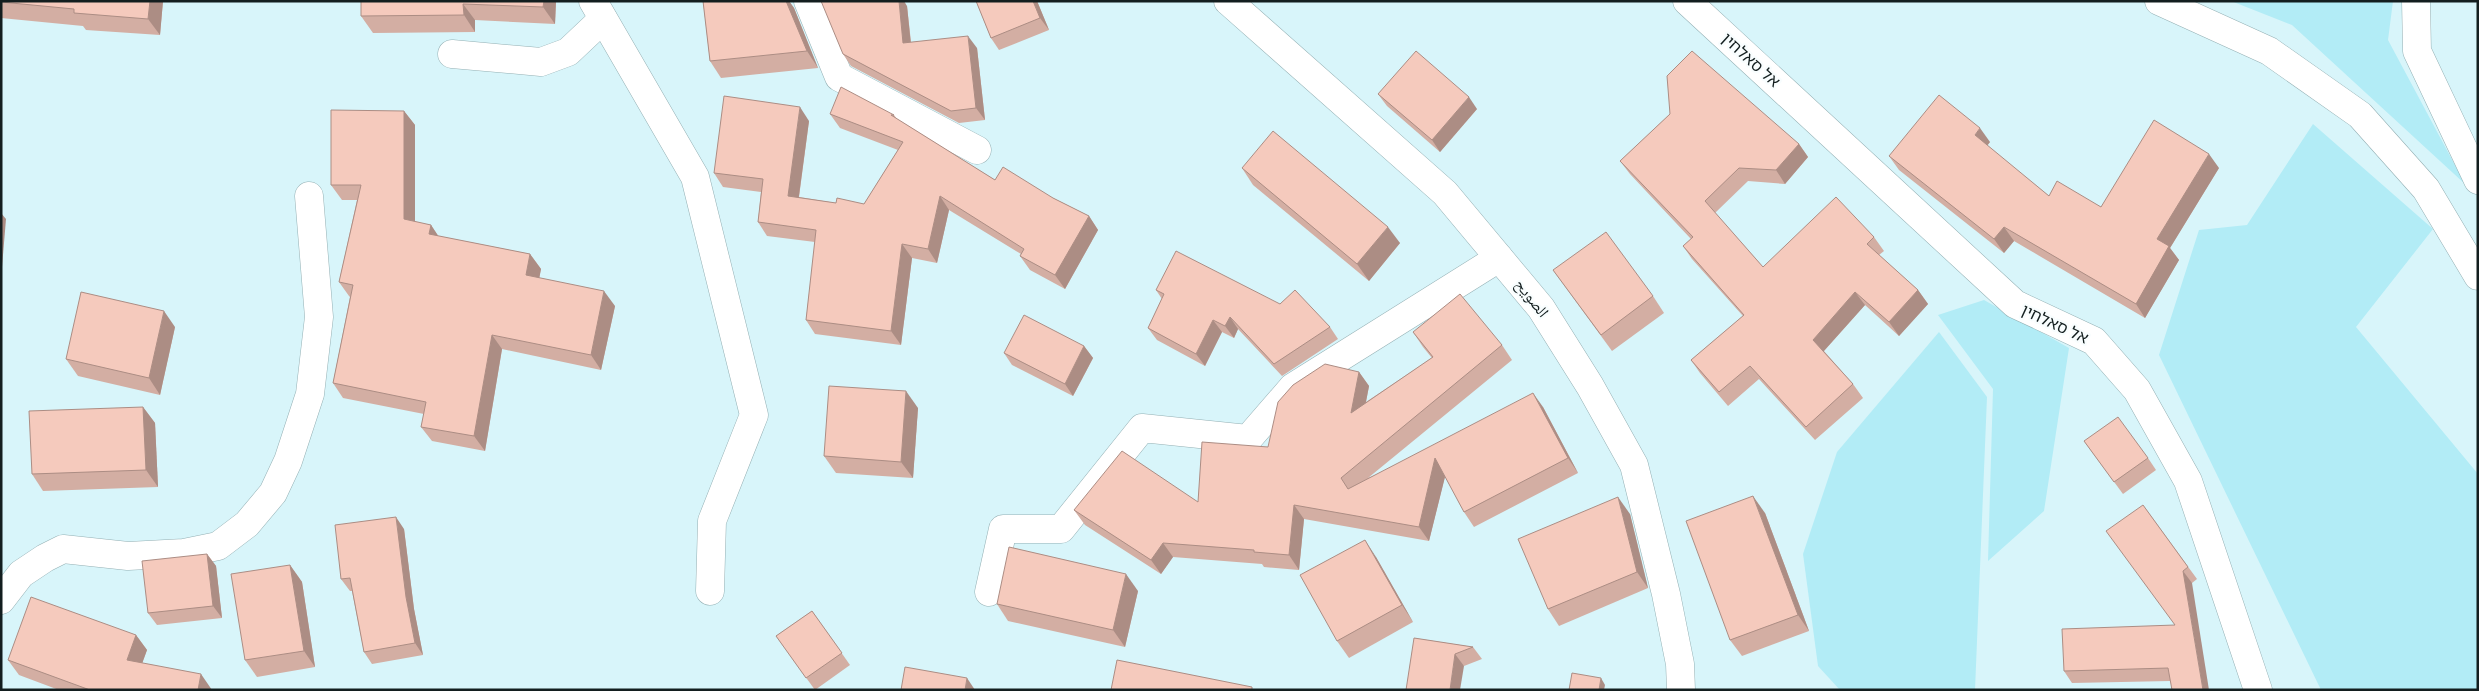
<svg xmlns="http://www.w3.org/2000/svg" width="2479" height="691" viewBox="0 0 2479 691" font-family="Raleway,'Noto Naskh Arabic','Noto Sans Hebrew',sans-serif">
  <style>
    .green { fill: #b2ecf6 }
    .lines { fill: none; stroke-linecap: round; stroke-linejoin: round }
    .minor-casing { stroke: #94b0b4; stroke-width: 29 }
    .minor { stroke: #fff; stroke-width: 28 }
    .wall { fill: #d3aea3 }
    .shaded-wall { fill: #ac8d84 }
    .building { fill: #f5cabd; stroke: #ac8d84 }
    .labels { text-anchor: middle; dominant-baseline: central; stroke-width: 4.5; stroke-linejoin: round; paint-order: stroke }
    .street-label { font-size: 16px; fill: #131e1f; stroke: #f8fdfe }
  </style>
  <rect width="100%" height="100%" fill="#d8f5fa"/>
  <g class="green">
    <path d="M2231,1H2393L2388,40L2465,184L2292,25Z"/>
    <path d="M2313,124L2433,229L2356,327L2478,474V690H2321L2159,355L2199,230L2247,225Z"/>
    <path d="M1984,300L2069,348L2044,511L1988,561L1993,389L1938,315Z"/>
    <path d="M1939,332L1987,397L1975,690H1840L1818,666L1803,554L1837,452Z"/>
  </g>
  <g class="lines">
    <g class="minor-casing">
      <g id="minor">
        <path d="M593,1L695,177L754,415L712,521L710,591"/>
        <path d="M808,1L839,77L977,150"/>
        <path d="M1228,1L1445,193L1541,308L1590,386L1634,465L1666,594L1680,664L1681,690"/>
        <path d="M1687,1L2015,304L2094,341L2137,390L2188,481L2258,690"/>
        <path d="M2159,1L2269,51L2360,115L2426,189L2478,276"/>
        <path d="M2416,1L2417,51L2478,180"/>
        <path d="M452,54L541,62L568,52L603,19"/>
        <path d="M989,592L1003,529H1061L1142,428L1248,439L1293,387L1499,258"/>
        <path d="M1,600L21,574L45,558L63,549L128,556L184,553L218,546L247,524L273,493L288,461L310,394L319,317L309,196"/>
      </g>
    </g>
    <use href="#minor" class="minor"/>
  </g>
  <g class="wall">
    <path d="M1,1H163L160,35L86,30L83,26L1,18Z"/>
    <path d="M361,1H556L555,24L475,20V32L373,33L361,16Z"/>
    <path d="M703,1H789L794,8L818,68L721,78L710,61Z"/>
    <path d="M976,1H1037L1049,30L999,50L991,38Z"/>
    <path d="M907,6L911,42L977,48L985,120L959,123L851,66L843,54Z"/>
    <path d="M1378,94L1477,109L1440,152L1387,106Z"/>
    <path d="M404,111L415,125V222L431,225L438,236L530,254L541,269L539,278L615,306L601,370L502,349L485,451L432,441L421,427L424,414L343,398L333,383L350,297L349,296L339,282L357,200H342L331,185Z"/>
    <path d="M830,114L894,115L897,119L995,180L1053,198L1089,216L1098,230L1065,289L1030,270L1020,256L1021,254L949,210L937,263L912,258L901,345L815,334L806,320L815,242L767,236L758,222L761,192L723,187L714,173L809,121L799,197L836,203L864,204L898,150L840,128Z"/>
    <path d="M1670,114L1799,144L1808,157L1785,184L1748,181L1715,213L1763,267L1874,237L1884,251L1879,255L1918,290L1928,304L1899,336L1865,305L1824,351L1853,384L1863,398L1815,440L1759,379L1728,406L1700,373L1691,360L1743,316L1692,259L1683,246L1691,239L1630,174L1620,161Z"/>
    <path d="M1990,142L1987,146L2049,196L2101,207L2219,168L2170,248L2179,260L2145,318L2014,241L2004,253L1899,170L1889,156Z"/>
    <path d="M1242,168L1400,243L1369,281L1253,185Z"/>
    <path d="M1553,270L1653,296L1664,313L1612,351Z"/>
    <path d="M1156,290L1280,304L1330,327L1338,339L1282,376L1238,329L1234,338L1222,332L1205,366L1157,340L1148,328L1162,299Z"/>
    <path d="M175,327L160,395L78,376L66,359Z"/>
    <path d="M1413,332L1502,345L1512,360L1368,478L1543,407L1578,473L1474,527L1464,512L1445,476L1429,541L1304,519L1299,570L1264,567L1262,564L1173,557L1161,574L1085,525L1074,510L1198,502L1268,447L1359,372L1369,386L1366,402L1432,358L1423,347Z"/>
    <path d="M1084,346L1093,358L1073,396L1012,365L1004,353Z"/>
    <path d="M143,407L155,423L158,487L43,491L32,474Z"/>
    <path d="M918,408L913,478L836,473L824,456Z"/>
    <path d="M2084,441L2148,458L2156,470L2123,494Z"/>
    <path d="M2143,505L2197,579L2192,583L2170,681L2072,683L2064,671L2175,625Z"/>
    <path d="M1765,513L1809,631L1742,656L1730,640Z"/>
    <path d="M1630,514L1648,588L1559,626L1548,609Z"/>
    <path d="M404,529L414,609L423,655L372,664L364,652L352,591H350L341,579Z"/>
    <path d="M207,554L216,566L222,618L157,625L148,613Z"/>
    <path d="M1376,557L1413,622L1349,658L1337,641Z"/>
    <path d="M290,565L302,582L315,667L257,677L245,660Z"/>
    <path d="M1138,591L1125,647L1008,621L997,604Z"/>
    <path d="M812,611L850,665L815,690L776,636Z"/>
    <path d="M136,635L147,650L142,663L212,690H59L19,675L8,660Z"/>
    <path d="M1414,638L1473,647L1482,659L1464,666Z"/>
  </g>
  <g class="shaded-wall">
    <path d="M150,1H163L160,35L148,19Z"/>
    <path d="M544,1H556L555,24L543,7Z"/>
    <path d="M786,1H789L794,8L818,68L807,51Z"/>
    <path d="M899,1H904L907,6L912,55L903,43Z"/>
    <path d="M1033,1H1037L1049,30L1040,18Z"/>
    <path d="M463,4L475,20V32L464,15Z"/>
    <path d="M968,36L977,48L985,120L976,108Z"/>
    <path d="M1469,97L1477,109L1440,152L1432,140Z"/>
    <path d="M800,107L809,121L797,210L788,196Z"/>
    <path d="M404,111L415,125V234L404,219Z"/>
    <path d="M1980,128L1990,142L1984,149L1975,135Z"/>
    <path d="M1799,144L1808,157L1785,184L1776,170Z"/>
    <path d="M2209,154L2219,168L2170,248L2179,260L2145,318L2136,304L2157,239Z"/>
    <path d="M940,196L949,210L937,263L928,249Z"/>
    <path d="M1,213L6,219L1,279Z"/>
    <path d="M1089,216L1098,230L1065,289L1055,275Z"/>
    <path d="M431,225L441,240L429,234Z"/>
    <path d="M1388,227L1400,243L1369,281L1357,264Z"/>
    <path d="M2004,227L2014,241L2004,253L1994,239Z"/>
    <path d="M902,244L912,258L901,345L891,331Z"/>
    <path d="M530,254L541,269L537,290L526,275Z"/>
    <path d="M1918,290L1928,304L1899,336L1889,322Z"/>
    <path d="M604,291L615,306L601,370L591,355Z"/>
    <path d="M1855,292L1865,305L1822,353L1813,340Z"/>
    <path d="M164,311L175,327L160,395L149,378Z"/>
    <path d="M1230,317L1238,329L1234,338L1225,326Z"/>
    <path d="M1213,320L1222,332L1205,366L1196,354Z"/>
    <path d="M492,335L502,349L485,451L474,436Z"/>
    <path d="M1084,346L1093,358L1073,396L1065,384Z"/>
    <path d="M1359,372L1369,386L1361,427L1351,413Z"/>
    <path d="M906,391L918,408L913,478L901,462Z"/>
    <path d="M1533,393L1543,407L1578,473L1568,458Z"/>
    <path d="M143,407L155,423L158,487L146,470Z"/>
    <path d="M1435,458L1446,473L1429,541L1419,527Z"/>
    <path d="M1753,496L1765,513L1809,631L1798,615Z"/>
    <path d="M1618,497L1630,514L1648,588L1637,572Z"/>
    <path d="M1294,505L1304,519L1299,570L1289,555Z"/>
    <path d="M396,517L404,529L414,609L423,655L415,643L406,597Z"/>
    <path d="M1365,540L1376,557L1413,622L1402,605Z"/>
    <path d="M1163,543L1173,557L1161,574L1151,560Z"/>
    <path d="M207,554L216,566L222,618L213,606Z"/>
    <path d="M290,565L302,582L315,667L304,651Z"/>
    <path d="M2183,571L2192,583L2209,690H2203Z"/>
    <path d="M1126,574L1138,591L1125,647L1113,630Z"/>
    <path d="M136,635L147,650L138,675L127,660Z"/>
    <path d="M1455,654L1464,666L1460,690H1450Z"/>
    <path d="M201,674L212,690H198Z"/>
    <path d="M967,678L975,690H965Z"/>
    <path d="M1601,678L1605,685L1604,690H1599Z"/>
  </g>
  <g class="building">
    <path d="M1,1H150L148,19L74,13V9L1,2Z"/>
    <path d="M361,1H544L543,7L463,4L464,15L361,16Z"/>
    <path d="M703,1H786L807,51L710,61Z"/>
    <path d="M821,1H899L903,43L968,36L976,108L951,111L843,54Z"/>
    <path d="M976,1H1033L1040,18L991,38Z"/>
    <path d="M1416,51L1469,97L1432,140L1378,94Z"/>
    <path d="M1692,51L1799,144L1776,170L1739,168L1705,201L1763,267L1836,197L1874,237L1867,244L1918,290L1889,322L1855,292L1813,340L1853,384L1806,427L1750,366L1719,392L1691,360L1744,315L1683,246L1693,237L1620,161L1670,114L1667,76Z"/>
    <path d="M841,87L894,115H891L995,180L1003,167L1053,198L1089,216L1055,275L1020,256L1024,249L940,196L928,249L902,244L891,331L806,320L816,230L758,222L763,179L714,173L724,96L800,107L788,196L836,203L837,198L864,204L903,142L830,114Z"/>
    <path d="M1939,95L1980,128L1975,135L2049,196L2057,181L2101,207L2154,120L2209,154L2157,239L2169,246L2136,304L2004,227L1994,239L1889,156Z"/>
    <path d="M331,110L404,111V219L431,225L429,234L530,254L526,275L604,291L591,355L492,335L474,436L421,427L426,402L333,383L353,285L339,282L361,185H331Z"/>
    <path d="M1273,131L1388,227L1357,264L1242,168Z"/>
    <path d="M1606,232L1653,296L1601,335L1553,270Z"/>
    <path d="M1176,251L1280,304L1295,290L1330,327L1274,364L1230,317L1225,326L1213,320L1196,354L1148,328L1164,294L1156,290Z"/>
    <path d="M81,292L164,311L149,378L66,359Z"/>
    <path d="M1460,294L1502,345L1341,478L1348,489L1533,393L1568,458L1464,512L1435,458L1419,527L1294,505L1289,555L1254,552V550L1163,543L1151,560L1074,510L1122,451L1198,502L1202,442L1268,447L1278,402L1293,385L1325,364L1359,372L1351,413L1433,357L1413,332Z"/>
    <path d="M1024,315L1084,346L1065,384L1004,353Z"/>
    <path d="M829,386L906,391L901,462L824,456Z"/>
    <path d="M143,407L146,470L32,474L29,411Z"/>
    <path d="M2118,417L2148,458L2114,482L2084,441Z"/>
    <path d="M1753,496L1798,615L1730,640L1686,521Z"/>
    <path d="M1618,497L1637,572L1548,609L1518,539Z"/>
    <path d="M2143,505L2188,567L2183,571L2203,690H2172L2168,668L2064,671L2062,629L2175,625L2106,531Z"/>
    <path d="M396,517L406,597L415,643L364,652L350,578L341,579L335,525Z"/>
    <path d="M1365,540L1402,605L1337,641L1300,575Z"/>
    <path d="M1009,547L1126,574L1113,630L997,604Z"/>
    <path d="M207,554L213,606L148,613L142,561Z"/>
    <path d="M290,565L304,651L245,660L231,574Z"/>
    <path d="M31,597L136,635L127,660L201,674L198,690H90L8,660Z"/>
    <path d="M812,611L842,653L806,678L776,636Z"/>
    <path d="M1414,638L1473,647L1455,654L1450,690H1406Z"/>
    <path d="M1117,660L1252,687V690H1111Z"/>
    <path d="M905,667L967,678L965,690H901Z"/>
    <path d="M1572,673L1601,678L1599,690H1569Z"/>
  </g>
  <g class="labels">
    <g class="street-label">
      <text transform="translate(1751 60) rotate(42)">אל סאלחין</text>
      <text transform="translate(1532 298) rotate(52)">الصويح</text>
      <text transform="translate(2055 324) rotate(25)">אל סאלחין</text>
    </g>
  </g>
  <rect width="2479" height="691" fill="none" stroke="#131e1f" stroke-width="5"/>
</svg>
